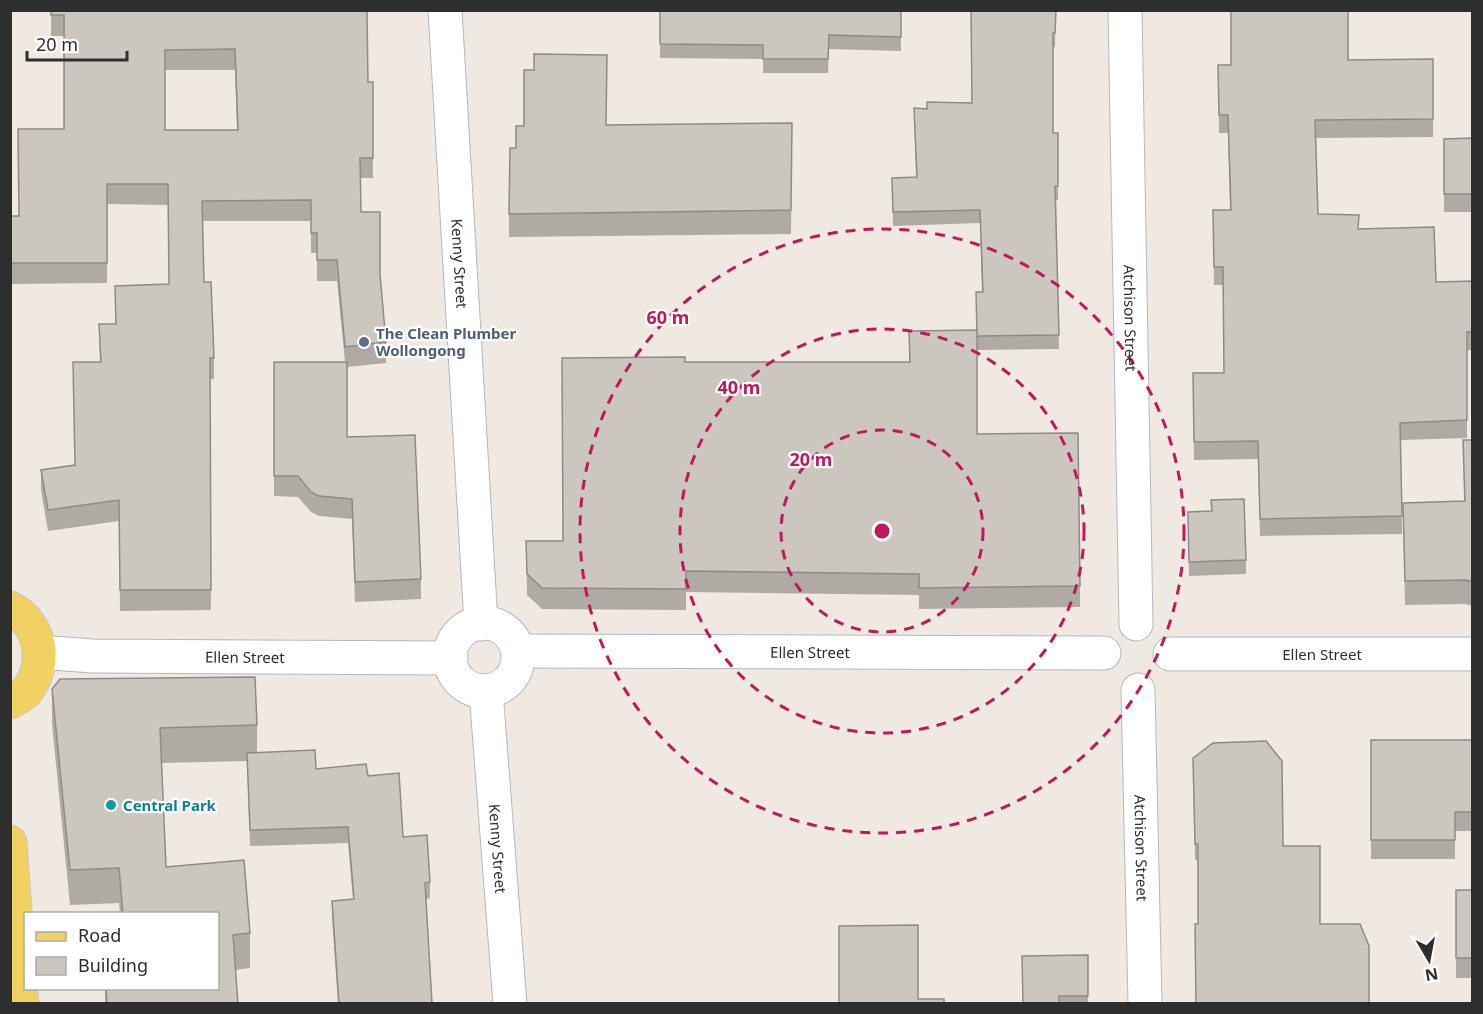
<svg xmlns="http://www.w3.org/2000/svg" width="1483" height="1014" viewBox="0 0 1483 1014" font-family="'Noto Sans',sans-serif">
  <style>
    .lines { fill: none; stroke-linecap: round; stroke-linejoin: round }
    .minor-casing { stroke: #b4b7c1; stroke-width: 35 }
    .major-casing { stroke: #c9c9c9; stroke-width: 35 }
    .minor { stroke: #fff; stroke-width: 33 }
    .major { stroke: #f2d163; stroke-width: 33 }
    .wall { fill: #afaba4; fill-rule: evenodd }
    .building { fill: #cbc7bf; stroke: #8e8b86; stroke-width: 1.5; fill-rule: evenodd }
    .ring { fill: none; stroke: #c2185b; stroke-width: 3; stroke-dasharray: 10 8 }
    .service-dot { fill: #5c6f8a; stroke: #fff; stroke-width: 2 }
    .culture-dot { fill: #0f9aa8; stroke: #fff; stroke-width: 2 }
    .labels { text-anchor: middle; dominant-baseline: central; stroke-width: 4.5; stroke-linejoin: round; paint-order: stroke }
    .street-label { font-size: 15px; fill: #2e2e2e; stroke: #fff }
    .service-label { font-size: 15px; font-weight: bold; fill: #4e5e75; stroke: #fff; text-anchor: start }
    .culture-label { font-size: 15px; font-weight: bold; fill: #0d838f; stroke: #fff; text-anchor: start }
    .centre { fill: #c2185b; stroke: #fff; stroke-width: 3 }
    .ring-label { font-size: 18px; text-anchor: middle; font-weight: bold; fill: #c2185b; stroke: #fff; stroke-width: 4.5; stroke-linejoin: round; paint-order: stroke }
  </style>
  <rect width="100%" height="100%" fill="#efe9e1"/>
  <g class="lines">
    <g class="minor-casing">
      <g id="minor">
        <path id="s1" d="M445,10L481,624"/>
        <path id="s2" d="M1125,10L1136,624"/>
        <circle cx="484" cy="657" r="34"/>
        <path id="s3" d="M518,651L1104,653"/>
        <path id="s4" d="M39,652L93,656L451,658"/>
        <path id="s5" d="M1170,654H1472"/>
        <path id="s6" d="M1138,690L1145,1004"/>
        <path id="s7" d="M486,691L510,1004"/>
      </g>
    </g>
    <g class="major-casing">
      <g id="major">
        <path d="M10,608C42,624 48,665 26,692C22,696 16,699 10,702"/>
        <path d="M10,842L22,1004"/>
      </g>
    </g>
    <use href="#minor" class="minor"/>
    <use href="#major" class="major"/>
  </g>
  <g class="wall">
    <path d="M51,10H367L368,82H373V178H361V212L380,275L386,342V363L347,367V437L421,579V599L355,602L352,519L319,516L311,512L298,497L274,496V362H345L337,281H317V253H311V221H203L204,282L214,358V379H210L211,610L120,611L119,521L48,531L41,490V470L75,465L100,362L99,324H116L115,286L169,284L168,205L107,204V283L10,284V216H19L64,129V36H51ZM165,70H235L237,130H165Z"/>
    <path d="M660,10H901V51L829,49L828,73H763V59L660,58Z"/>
    <path d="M1056,10L1055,47H1053V133H1058V200H1056L1059,349L977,350V434L1080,586V607L919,609V595L686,592V610L542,609L527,595L526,541H563L685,362H909V331L976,330L982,292L980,223L893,226L892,178L916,177L914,108L927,109L972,103Z"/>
    <path d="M1433,59V137L1316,138L1318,214L1359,229L1436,282L1473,281V350H1467V438L1401,440L1402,534L1260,536L1258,459L1194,460L1193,373H1224L1223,285H1214L1213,210H1230L1228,133H1219L1218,65L1348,60Z"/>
    <path d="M792,123L791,234L509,237V214L606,125Z"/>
    <path d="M1473,138V212H1444V139Z"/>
    <path d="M1463,440H1473V605H1467V604L1405,605L1403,503L1464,501Z"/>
    <path d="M1211,500L1246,560V574L1189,576L1188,512L1211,511Z"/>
    <path d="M52,689L257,725V752L316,769L368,776L430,882V898L426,899L432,1004H338L332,917V901L353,899L348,843L250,846L247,761L161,763L166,867L250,933V968L235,970L238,1004H105V988H218V914H120L119,903L70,905L52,724Z"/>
    <path d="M1371,740H1473V831H1455V859H1371Z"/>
    <path d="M1193,775L1283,846L1320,924H1198V860H1195Z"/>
    <rect x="1456" y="890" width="17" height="88"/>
    <path d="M1088,955V1004H1023Z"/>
  </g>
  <g class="building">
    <path d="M51,10H367L368,82H373V158H360L361,212H380V274L386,342L345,347L337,260H317V233H311V200L202,201L204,282H211L214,358H210L211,590H120L119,500L48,510L41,470L75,465L73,362H101L99,324H116L115,286L169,284L168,184H107V263H10V216H19L18,129H64V15H51ZM235,49L238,130H165V50Z"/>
    <path d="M660,10H901V37L829,35L828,59H763V45L660,44Z"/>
    <path d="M971,10H1056L1055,33H1053V133H1058V186H1055L1059,335L977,336L976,292H983L980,210L893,212L892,178L917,177L914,108L927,109V102L972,103Z"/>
    <path d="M1231,10H1348V60L1433,59V119L1315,120L1318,214L1359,215L1358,229L1434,227L1436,282L1473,281V332H1467V420L1400,423L1402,516L1260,519L1258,441L1194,442L1193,373H1224L1223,267H1214L1213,210H1231L1228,115H1219L1218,65H1231Z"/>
    <path d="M534,54L607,55L606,125L792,123L791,210L509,214L510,148H516V126H524V70H534Z"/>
    <path d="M1473,138V194H1444V139Z"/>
    <path d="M977,330V434L1078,433L1080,586L919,588V574L686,571V589L542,588L527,574L526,541H563L562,358L685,357V362H910L909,331Z"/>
    <path d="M274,362H347V437L415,435L421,579L355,582L352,499L319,496L311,492L298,476H274Z"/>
    <path d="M1463,440H1473V581H1467V580L1405,581L1403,503L1465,501Z"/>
    <path d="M1244,499L1246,560L1189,562L1188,512L1212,511L1211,500Z"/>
    <path d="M255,677L257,725L160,728L166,867L244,860L250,933L233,935L238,1004H107L106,988H218V914H123L119,868L70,870L52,689L60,679Z"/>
    <path d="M1371,740H1473V812H1455V840H1371Z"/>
    <path d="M1266,741L1282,761L1283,846H1320V924H1360L1369,946V1004H1196L1195,924H1198V844H1195L1193,758L1213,743Z"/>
    <path d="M315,750L316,769L366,764L368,776L399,773L403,837L427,835L430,882L425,883L432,1004H339L332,901L354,899L348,827L250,830L247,753Z"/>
    <rect x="1456" y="890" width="17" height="68"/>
    <path d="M918,925V999H944V1004H839V926Z"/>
    <path d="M1088,955V996H1059V1004H1023L1022,956Z"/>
  </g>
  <g class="ring">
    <circle cx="882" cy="531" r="101"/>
    <circle cx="882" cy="531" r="202"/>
    <circle cx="882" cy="531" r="302"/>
  </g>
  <circle class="service-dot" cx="364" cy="342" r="6"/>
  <circle class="culture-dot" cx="111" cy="805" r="6"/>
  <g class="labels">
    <g class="street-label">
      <text stroke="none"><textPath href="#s1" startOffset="254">Kenny Street</textPath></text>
      <text stroke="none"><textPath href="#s2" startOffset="308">Atchison Street</textPath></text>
      <text stroke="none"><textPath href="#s3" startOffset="292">Ellen Street</textPath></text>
      <text stroke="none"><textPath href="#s5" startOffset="152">Ellen Street</textPath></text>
      <text stroke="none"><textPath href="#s4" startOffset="206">Ellen Street</textPath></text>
      <text stroke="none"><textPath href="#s7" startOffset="158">Kenny Street</textPath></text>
      <text stroke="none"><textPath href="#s6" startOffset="158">Atchison Street</textPath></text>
    </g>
    <g class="service-label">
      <text x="376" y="333">The Clean Plumber<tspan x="376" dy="17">Wollongong</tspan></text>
    </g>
    <g class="culture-label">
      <text x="123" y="805">Central Park</text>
    </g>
  </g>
  <circle cx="882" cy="531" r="9" class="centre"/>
  <g class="ring-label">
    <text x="668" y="324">60 m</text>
    <text x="739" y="394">40 m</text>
    <text x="811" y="466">20 m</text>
  </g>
  <rect width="1483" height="1014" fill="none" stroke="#2e2e2e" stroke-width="24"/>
  <rect x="24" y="912" width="195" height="78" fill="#ffffff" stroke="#ababab" stroke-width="1.5"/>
  <rect x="36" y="932" width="30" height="9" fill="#f2d163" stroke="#ababab" stroke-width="1.5"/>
  <text x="78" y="942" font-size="18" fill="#2e2e2e">Road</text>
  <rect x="36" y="957" width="30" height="18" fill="#cbc7bf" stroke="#ababab" stroke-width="1.5"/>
  <text x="78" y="972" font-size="18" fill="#2e2e2e">Building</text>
  <g transform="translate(1429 960) rotate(170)" stroke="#ffffff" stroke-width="4.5" paint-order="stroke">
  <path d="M0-4.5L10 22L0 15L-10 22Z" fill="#2e2e2e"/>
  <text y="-9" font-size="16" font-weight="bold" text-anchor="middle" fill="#2e2e2e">N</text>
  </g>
  <path d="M27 51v9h100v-9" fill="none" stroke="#2e2e2e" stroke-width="3"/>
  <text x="36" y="51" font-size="18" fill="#2e2e2e" stroke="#ffffff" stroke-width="4.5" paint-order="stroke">20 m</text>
</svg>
